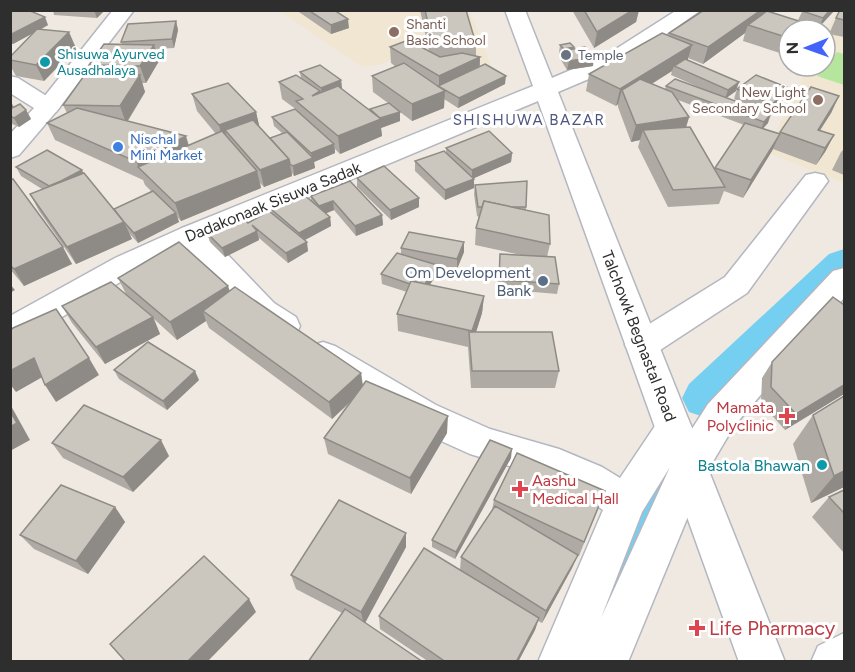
<svg xmlns="http://www.w3.org/2000/svg" width="855" height="672" viewBox="0 0 855 672" font-family="Figtree,sans-serif">
  <style>
    .education { fill: #f0e6d1 }
    .green { fill: #b6e59e }
    .lines { fill: none; stroke-linecap: round; stroke-linejoin: round }
    .canal { fill: #75cff0; fill-rule: evenodd }
    .street-casing { stroke: #b4b7c1; stroke-width: 3 }
    .secondary-casing { stroke: #b4b7c1; stroke-width: 3 }
    .street { fill: #fff; fill-rule: evenodd }
    .secondary { fill: #fff; fill-rule: evenodd }
    .wall { fill: #afaba4; fill-rule: evenodd }
    .shaded-wall { fill: #8e8b86 }
    .building { fill: #cbc7bf; stroke: #8e8b86; stroke-width: 1.5 }
    .education-dot { fill: #8d6e63; stroke: #fff; stroke-width: 2 }
    .worship-dot { fill: #6b7280; stroke: #fff; stroke-width: 2 }
    .culture-dot { fill: #0f9aa8; stroke: #fff; stroke-width: 2 }
    .shop-dot { fill: #3f7fe0; stroke: #fff; stroke-width: 2 }
    .service-dot { fill: #5c6f8a; stroke: #fff; stroke-width: 2 }
    .health-dot { fill: #e0444e; stroke: #fff; stroke-width: 2 }
    .labels { text-anchor: middle; dominant-baseline: central; stroke-width: 6; stroke-linejoin: round; paint-order: stroke }
    .far-education-label { font-size: 14px; fill: #785e54; stroke: #fff; text-anchor: start }
    .far-culture-label { font-size: 14px; fill: #0d838f; stroke: #fff; text-anchor: start }
    .far-worship-label { font-size: 14px; fill: #5b616d; stroke: #fff; text-anchor: start }
    .far-shop-label { font-size: 14px; fill: #366cbe; stroke: #fff; text-anchor: start }
    .far-neighbourhood-label { font-size: 15px; letter-spacing: 1.5px; fill: #4d5680; stroke: #fff }
    .street-label { font-size: 16px; fill: #2e2e2e; stroke: #fff }
    .service-label { font-size: 16px; fill: #4e5e75; stroke: #fff; text-anchor: end }
    .health-label { font-size: 16px; fill: #be3a42; stroke: #fff; text-anchor: end }
    .culture-label { font-size: 16px; fill: #0d838f; stroke: #fff; text-anchor: end }
    .near-health-label { font-size: 20px; fill: #be3a42; stroke: #fff; text-anchor: start }
  </style>
  <rect width="100%" height="100%" fill="#efe9e1"/>
  <g class="education">
    <path d="M285,10L470,11L491,67L434,69L406,52L382,64L362,67L282,12Z"/>
    <path d="M837,11H844V183L763,151L775,134L809,66H825V34Z"/>
  </g>
  <path class="green" d="M837,52L844,54V85L817,76Z"/>
  <g class="lines">
    <g class="canal">
      <path d="M844,249V289L725,412L707,418L689,412L682,398L689,384L829,254Z"/>
      <path d="M665,452L684,459L692,476L613,662H548L557,638L646,459Z"/>
    </g>
    <g class="street-casing">
      <g id="street">
        <path d="M113,10H134L56,112L48,114L40,112L36,107L40,102Z"/>
        <path d="M815,173L824,175L828,181L747,293L654,354L642,358L630,354L625,345L630,336L725,277L806,175Z"/>
        <path d="M192,225L202,228L274,303L296,317L300,326L296,335C287,337 281,339 273,335C247,322 203,266 182,242L178,235L182,228Z"/>
        <path d="M844,268V298L734,426L705,475L628,662H538L603,510L574,491L539,475L470,454L410,427L311,364L306,355L311,346L323,342L335,346L436,405L490,429L559,449L602,467L620,478L661,417L674,413L687,417L692,428L690,432L708,404L833,271ZM670,467L601,618L642,512Z"/>
        <path d="M844,633V662H811L818,646Z"/>
      </g>
    </g>
    <g class="secondary-casing">
      <g id="secondary">
        <path d="M505,10H525L552,78L608,54L677,10H701L624,64L558,92L785,662H739L538,101L202,242L137,272L22,341L10,344V316L115,258L182,228L533,86Z"/>
        <path d="M10,76L18,78L56,102L60,107L19,155L10,158V134L34,108L10,93Z"/>
      </g>
    </g>
    <use href="#street" class="street"/>
    <use href="#secondary" class="secondary"/>
  </g>
  <g class="wall">
    <path d="M10,10L48,25L40,30L76,48L44,81L16,76L10,65V57L33,33L13,44H10Z"/>
    <path d="M53,10H105L97,18L54,15Z"/>
    <path d="M296,10H334L349,28L331,34Z"/>
    <path d="M420,10H466L476,44V56L480,57V67L505,84L458,108L444,99V108L412,121L400,112V121L381,128L382,136L340,154L335,149V153L314,162L315,168L294,176L292,173V176L264,187L260,183L261,188L181,221L177,217L179,222L138,243L129,233L132,239L76,264L39,211L30,194L42,189L21,176L16,167L83,173L114,209L152,192L145,185L143,180L55,140L47,123L67,113L63,105L92,74L89,65L122,44L121,42L176,21L178,30L174,48L155,49L159,61L146,83H142L145,92L128,121L189,145L216,134L197,111L192,94L256,112L259,127L270,138L282,133L274,126L272,117L297,111V110L282,99L279,82L301,78L300,72L341,80L342,89L370,110L388,103L373,92L372,76L396,67L391,63L390,47L429,51Z"/>
    <path d="M572,10H639L636,22L594,48Z"/>
    <path d="M704,10H776L773,13L824,29L823,30H789V56L743,41L745,33L703,64L688,58V60L736,91L726,98L768,123L763,129L779,134L780,132L839,96L831,113L820,130L834,135L825,152L816,165L773,149L743,198L724,191L719,204L668,207L638,147L640,140L631,142L618,107V104L616,106L586,91L589,74L668,36L669,33ZM672,71L671,75L703,89L666,86L665,89L652,84ZM678,100L744,125L714,168L686,128L689,117Z"/>
    <path d="M803,10H835L820,26L798,20Z"/>
    <path d="M844,10V37L829,34L836,18Z"/>
    <path d="M560,45L573,49L593,66L567,70L561,60L562,57L559,53Z"/>
    <path d="M737,89L787,98L769,113L734,99Z"/>
    <path d="M10,100L14,107L26,110L31,119L19,127L10,123Z"/>
    <path d="M446,148L512,153L511,162L474,178V188L445,200L415,171V161L446,153Z"/>
    <path d="M844,149V175L832,170L841,152Z"/>
    <path d="M357,178L419,207L391,220L357,187Z"/>
    <path d="M10,180L72,264L24,286L10,269Z"/>
    <path d="M350,181L382,215L383,225L356,236L334,210L326,213L330,217L331,226L305,240L308,251L288,263L259,238V240L225,257L210,242L207,233L248,223L272,214L271,209L311,201V196Z"/>
    <path d="M475,185L526,207V210L550,244L547,257L559,284L557,294L498,289L500,254L521,255L475,245L476,228L479,217L477,216L474,194Z"/>
    <path d="M401,248L464,252L457,269L432,264L436,275L430,285L484,296L482,313L476,332L559,371L555,388H471L468,347L398,331L397,314L407,292L382,284L381,274L401,254Z"/>
    <path d="M118,278L230,291L361,373L363,385L447,433L411,494L328,454L324,438L352,401L332,419L209,328L206,321L177,340L154,319L160,334L105,364L72,323L62,306L126,294Z"/>
    <path d="M844,305V394L785,430L761,403L762,378L772,362Z"/>
    <path d="M114,370L199,380L167,410L119,379Z"/>
    <path d="M813,415L844,487L811,503L793,444Z"/>
    <path d="M52,443L169,456L133,492L63,458Z"/>
    <path d="M511,458L455,559L432,547V540Z"/>
    <path d="M844,490V553L812,517L829,497Z"/>
    <path d="M605,491L579,556H577L572,568L542,623L538,621L535,630L518,662H429L380,629L379,616L460,570L461,557L492,510L494,500Z"/>
    <path d="M115,507L125,522L88,574L34,549L20,535Z"/>
    <path d="M406,533V547L365,622L342,613L296,589L291,575Z"/>
  </g>
  <g class="shaded-wall">
    <path d="M94,10H105L97,18Z"/>
    <path d="M633,10H639L636,22L594,48L597,32Z"/>
    <path d="M761,10H772L770,15L748,25L745,33L703,64L708,47Z"/>
    <path d="M830,10H835L820,26L823,18Z"/>
    <path d="M45,17L48,25L13,44L10,40V35Z"/>
    <path d="M348,19L349,28L331,34V25Z"/>
    <path d="M176,21L178,30L174,48L172,39Z"/>
    <path d="M69,32L76,48L44,81L36,65Z"/>
    <path d="M154,45L159,61L146,83L140,66Z"/>
    <path d="M692,45L687,62L674,66L672,71L625,100L622,90L618,104L616,106L620,89Z"/>
    <path d="M574,47L572,56L564,53V49Z"/>
    <path d="M480,57L479,74L439,87V76Z"/>
    <path d="M594,57L593,66L567,70L569,61Z"/>
    <path d="M140,75L145,92L126,123L120,106Z"/>
    <path d="M506,76L505,84L458,108L459,98Z"/>
    <path d="M341,80L342,89L322,97L321,88Z"/>
    <path d="M739,82L736,91L725,99L728,90Z"/>
    <path d="M791,89L787,98L769,113L772,104Z"/>
    <path d="M445,91L444,108L412,121V104Z"/>
    <path d="M839,96L831,113L812,143L818,130Z"/>
    <path d="M10,101L15,110L10,112Z"/>
    <path d="M26,110L31,119L19,127L14,118Z"/>
    <path d="M256,112L260,129L225,130L228,141L223,142L219,125Z"/>
    <path d="M400,112V121L381,128L382,136L340,154L338,136L379,119Z"/>
    <path d="M771,114L768,123L760,131L764,122Z"/>
    <path d="M689,117L684,134L643,130L640,140L631,142L636,125Z"/>
    <path d="M780,134L772,151L743,198L751,180Z"/>
    <path d="M834,135L825,152L816,165L825,148Z"/>
    <path d="M186,136L191,153L138,167L137,162Z"/>
    <path d="M334,144L335,153L314,162L315,168L294,176L293,166L312,159L311,153Z"/>
    <path d="M512,153L511,162L472,179V170Z"/>
    <path d="M289,159L292,176L264,187L260,170Z"/>
    <path d="M82,170L86,179L51,188Z"/>
    <path d="M257,171L261,188L181,221L175,203Z"/>
    <path d="M474,179V188L445,200V190Z"/>
    <path d="M419,198V207L391,220L390,210Z"/>
    <path d="M333,201L334,210L320,216L319,206Z"/>
    <path d="M176,213L179,222L138,243L134,233Z"/>
    <path d="M382,215L383,225L356,236L355,226Z"/>
    <path d="M330,217L331,226L301,242L299,233Z"/>
    <path d="M124,222L132,239L76,264L67,247Z"/>
    <path d="M257,231L259,240L225,257L222,248Z"/>
    <path d="M307,242L308,251L288,263L286,253Z"/>
    <path d="M464,242V252L457,269V259Z"/>
    <path d="M63,247L72,264L24,286L14,269Z"/>
    <path d="M437,265L436,275L422,297V288Z"/>
    <path d="M10,284L15,290L10,293Z"/>
    <path d="M228,286L234,303L203,311L206,321L177,340L170,322Z"/>
    <path d="M484,296L482,313L471,348L472,331Z"/>
    <path d="M153,317L160,334L105,364L96,347Z"/>
    <path d="M34,358L46,375L16,392L10,384V371Z"/>
    <path d="M89,358L99,375L56,402L45,385Z"/>
    <path d="M195,371L199,380L167,410L163,401Z"/>
    <path d="M361,373L363,389L332,419L329,402Z"/>
    <path d="M844,385V394L785,430L796,414Z"/>
    <path d="M10,404L30,440L10,451Z"/>
    <path d="M448,416L447,433L411,494L410,478Z"/>
    <path d="M161,440L169,456L133,492L123,477Z"/>
    <path d="M512,449L511,458L455,559L456,552Z"/>
    <path d="M844,471V487L811,503L834,476Z"/>
    <path d="M115,507L125,522L88,574L76,561Z"/>
    <path d="M406,533V547L364,625L361,612Z"/>
    <path d="M578,555L572,568L542,623L546,611Z"/>
    <path d="M249,599L256,612L207,662H187Z"/>
    <path d="M539,618L535,630L518,662H516Z"/>
  </g>
  <g class="building">
    <path d="M10,10H28L45,17L10,35Z"/>
    <path d="M308,10H334L348,19L331,25Z"/>
    <path d="M425,10H466L476,44L433,46Z"/>
    <path d="M584,10H633L597,32Z"/>
    <path d="M704,10H761L708,47L669,33Z"/>
    <path d="M803,10H830L823,18L802,11Z"/>
    <path d="M840,10H844V20L836,18Z"/>
    <path d="M767,11L824,29L822,30H789V38L748,25Z"/>
    <path d="M176,21L172,39L121,42L128,24Z"/>
    <path d="M37,29L69,32L36,65L10,60V57Z"/>
    <path d="M662,33L692,45L620,89L589,74Z"/>
    <path d="M408,40L440,57L462,53L480,57L439,76L390,47Z"/>
    <path d="M570,43L574,47L564,49L560,45Z"/>
    <path d="M104,44L154,45L140,66L89,65Z"/>
    <path d="M585,47L594,57L569,61L562,51Z"/>
    <path d="M685,59L739,82L728,90L674,66Z"/>
    <path d="M404,63L445,91L412,104L372,76Z"/>
    <path d="M485,64L506,76L459,98L438,86Z"/>
    <path d="M320,65L341,80L321,88L300,72Z"/>
    <path d="M86,73L140,75L120,106L63,105Z"/>
    <path d="M296,75L320,91L312,96L338,86L381,119L338,136L296,101L303,99L279,82Z"/>
    <path d="M756,75L791,89L772,104L737,89Z"/>
    <path d="M640,79L672,92L689,117L636,125L622,90Z"/>
    <path d="M675,79L771,114L764,122L666,86Z"/>
    <path d="M228,83L256,112L219,125L192,94Z"/>
    <path d="M811,87L839,96L818,130L834,135L825,148L780,132Z"/>
    <path d="M389,103L400,112L380,118L370,109Z"/>
    <path d="M20,104L26,110L14,118L10,116V109Z"/>
    <path d="M77,108L186,136L137,162L47,123Z"/>
    <path d="M295,109L334,144L311,153L272,117Z"/>
    <path d="M253,120L289,159L260,170L225,130Z"/>
    <path d="M745,123L780,134L751,180L715,168Z"/>
    <path d="M690,127L725,187L673,190L643,130Z"/>
    <path d="M222,131L257,171L175,203L138,167Z"/>
    <path d="M489,131L512,153L472,170L446,148Z"/>
    <path d="M287,132L313,158L293,166L290,164L289,159L270,138Z"/>
    <path d="M47,150L82,170L61,181L49,186L16,167Z"/>
    <path d="M444,151L474,179L445,190L415,161Z"/>
    <path d="M384,166L419,198L390,210L357,178Z"/>
    <path d="M84,173L124,222L67,247L30,194Z"/>
    <path d="M13,179L63,247L14,269L10,265V180Z"/>
    <path d="M350,181L382,215L355,226L333,201L319,206L311,196Z"/>
    <path d="M527,181L526,207H512L484,201L482,207H478L475,185Z"/>
    <path d="M153,191L176,213L134,233L124,222L114,209Z"/>
    <path d="M302,193L330,217L299,233L271,209Z"/>
    <path d="M484,201L549,215L550,244L476,228Z"/>
    <path d="M269,211L307,242L286,253L252,225L257,231L222,248L207,233L242,217L248,223Z"/>
    <path d="M409,232L464,242L457,259L401,248Z"/>
    <path d="M179,242L228,286L170,322L118,278Z"/>
    <path d="M397,253L437,265L425,284L411,281L410,284L381,274Z"/>
    <path d="M500,254L555,257L559,284L499,280Z"/>
    <path d="M411,281L484,296L472,331L397,314Z"/>
    <path d="M111,282L153,317L96,347L62,306Z"/>
    <path d="M235,287L361,373L329,402L203,311Z"/>
    <path d="M833,297L844,305V385L796,414L771,387L772,362Z"/>
    <path d="M56,309L89,358L45,385L34,358L10,371V331L13,328Z"/>
    <path d="M469,332H552L559,371H472Z"/>
    <path d="M148,342L195,371L163,401L114,370Z"/>
    <path d="M366,381L448,416L410,478L324,438Z"/>
    <path d="M844,396V471L834,476L813,415Z"/>
    <path d="M84,405L161,440L123,477L52,443Z"/>
    <path d="M10,411L17,423L10,427Z"/>
    <path d="M490,440L512,449L456,552L432,540Z"/>
    <path d="M517,453L605,491L584,542L494,500Z"/>
    <path d="M61,485L115,507L76,561L20,535Z"/>
    <path d="M844,490V513L829,497Z"/>
    <path d="M339,500L406,533L361,612L291,575Z"/>
    <path d="M495,506L578,555L546,611L461,557Z"/>
    <path d="M424,548L539,618L516,662H446L379,616Z"/>
    <path d="M204,556L249,599L187,662H126L110,644Z"/>
    <path d="M345,609L423,662H308Z"/>
  </g>
  <g class="education-dot">
    <circle cx="394" cy="32" r="6"/>
    <circle cx="818" cy="100" r="6"/>
  </g>
  <circle class="worship-dot" cx="566" cy="55" r="6"/>
  <g class="culture-dot">
    <circle cx="45" cy="62" r="6"/>
    <circle cx="822" cy="465" r="6"/>
  </g>
  <circle class="shop-dot" cx="118" cy="147" r="6"/>
  <circle class="service-dot" cx="543" cy="281" r="6"/>
  <g class="health-dot">
    <path d="M784 407h6v6h6v6h-6v6h-6v-6h-6v-6h6z"/>
    <path d="M517 480h6v6h6v6h-6v6h-6v-6h-6v-6h6z"/>
    <path d="M694 619h6v6h6v6h-6v6h-6v-6h-6v-6h6z"/>
  </g>
  <g class="labels">
    <g class="far-education-label">
      <text x="406" y="24">Shanti<tspan x="406" dy="16">Basic School</tspan></text>
      <text x="806" y="92" text-anchor="end">New Light<tspan x="806" dy="16">Secondary School</tspan></text>
    </g>
    <g class="far-culture-label">
      <text x="57" y="54">Shisuwa Ayurved<tspan x="57" dy="16">Ausadhalaya</tspan></text>
    </g>
    <g class="far-worship-label">
      <text x="578" y="55">Temple</text>
    </g>
    <g class="far-shop-label">
      <text x="130" y="139">Nischal<tspan x="130" dy="16">Mini Market</tspan></text>
    </g>
    <g class="far-neighbourhood-label">
      <text x="529" y="120">SHISHUWA BAZAR</text>
    </g>
    <g class="street-label">
      <text transform="translate(273 202) rotate(-22)">Dadakonaak Sisuwa Sadak</text>
      <text transform="translate(639 336) rotate(69)">Talchowk Begnastal Road</text>
    </g>
    <g class="service-label">
      <text x="531" y="272">Om Development<tspan x="531" dy="18">Bank</tspan></text>
    </g>
    <g class="health-label">
      <text x="774" y="407">Mamata<tspan x="774" dy="18">Polyclinic</tspan></text>
      <text x="532" y="480" text-anchor="start">Aashu<tspan x="532" dy="18">Medical Hall</tspan></text>
    </g>
    <g class="culture-label">
      <text x="810" y="465">Bastola Bhawan</text>
    </g>
    <g class="near-health-label">
      <text x="709" y="628">Life Pharmacy</text>
    </g>
  </g>
  <rect width="855" height="672" fill="none" stroke="#2e2e2e" stroke-width="24"/>
  <g transform="translate(807 48) rotate(269)"><circle r="28" fill="#ffffff" stroke="#ababab" stroke-width="1.5"/>
  <path d="M0-4.5L10 22L0 15L-10 22Z" fill="#4264fb"/>
  <text y="-9" font-size="16" font-weight="bold" text-anchor="middle" fill="#2e2e2e">N</text>
  </g>
</svg>
